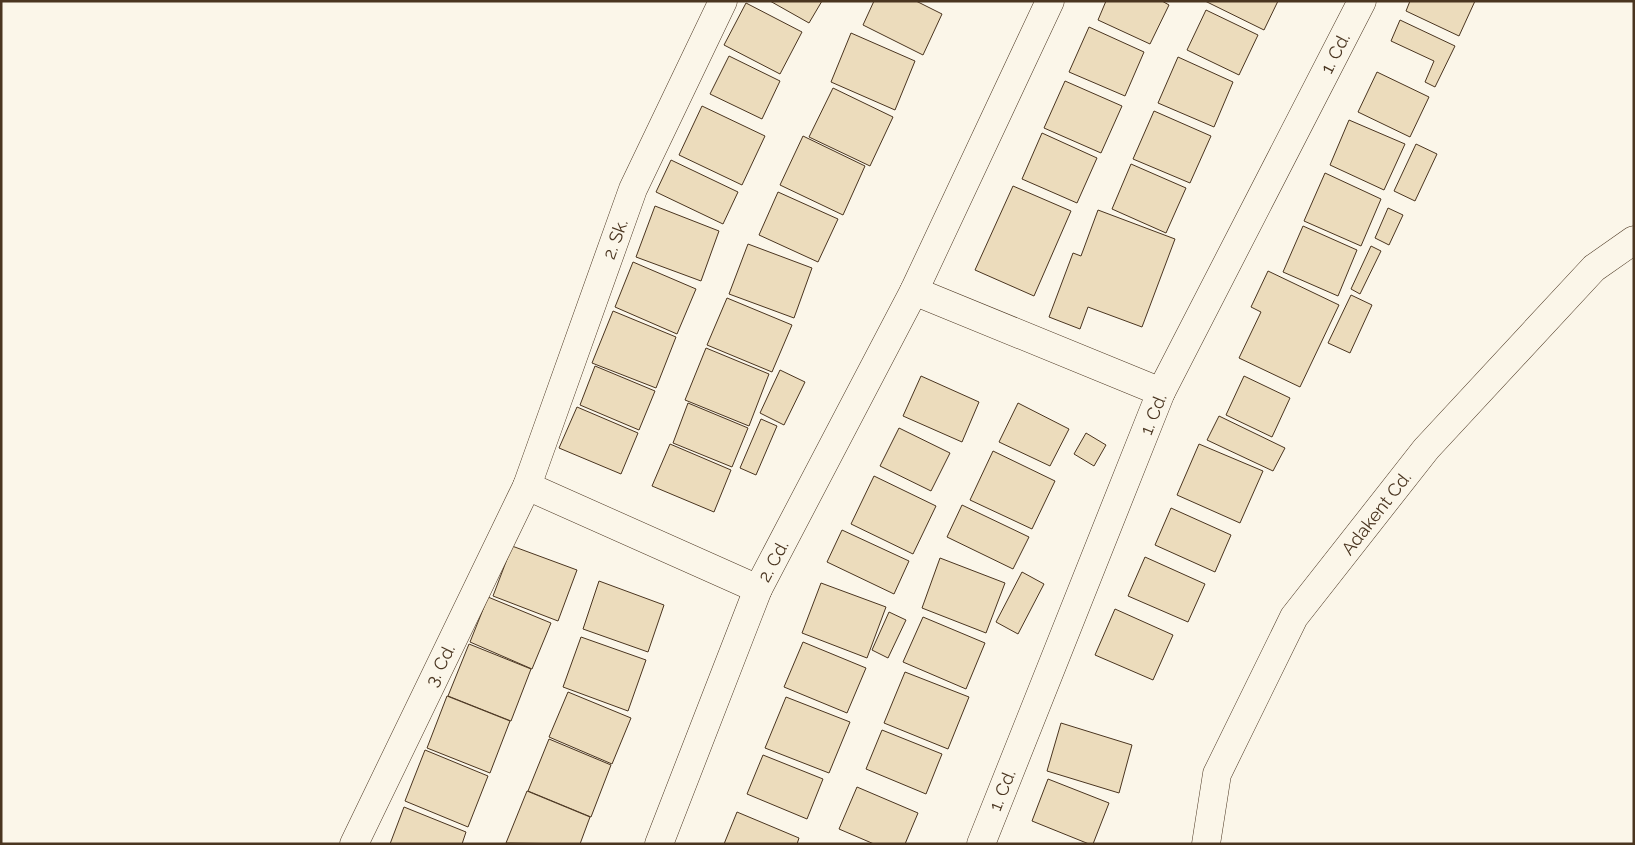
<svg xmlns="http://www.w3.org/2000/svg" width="1635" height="845" viewBox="0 0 1635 845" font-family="Raleway,sans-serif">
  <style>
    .building { fill: #ecdcbc; stroke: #4a3520 }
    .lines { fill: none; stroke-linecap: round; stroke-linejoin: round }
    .street-casing { stroke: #4a3520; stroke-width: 29 }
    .secondary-casing { stroke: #4a3520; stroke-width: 29 }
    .street { stroke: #fbf6e9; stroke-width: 28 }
    .secondary { stroke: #fbf6e9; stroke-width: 28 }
    .labels { text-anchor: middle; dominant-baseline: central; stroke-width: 4; stroke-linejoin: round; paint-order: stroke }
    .street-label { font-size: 18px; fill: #4a3520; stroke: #fbf6e9 }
  </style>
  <rect width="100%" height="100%" fill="#fbf6e9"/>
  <g class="building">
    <path d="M770,1H822L809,23Z"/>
    <path d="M874,1H916L942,14L923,55L863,25Z"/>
    <path d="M1106,1H1162L1169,5L1150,44L1098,20Z"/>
    <path d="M1205,1H1278L1264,30Z"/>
    <path d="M1410,1H1475L1459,36L1406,11Z"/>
    <path d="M746,3L802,32L780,74L724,45Z"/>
    <path d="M1206,10L1258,35L1239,75L1187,50Z"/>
    <path d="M1400,20L1455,46L1435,87L1425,82L1434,61L1391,41Z"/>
    <path d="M1089,27L1144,52L1125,96L1069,72Z"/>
    <path d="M851,33L915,61L895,110L831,82Z"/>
    <path d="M729,56L780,81L762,119L710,94Z"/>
    <path d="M1178,57L1233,82L1214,127L1158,103Z"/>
    <path d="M1377,72L1429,97L1410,137L1358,112Z"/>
    <path d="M1065,81L1122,106L1101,153L1044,128Z"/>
    <path d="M833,88L893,117L870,166L809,137Z"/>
    <path d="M702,106L765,136L742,185L679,155Z"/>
    <path d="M1154,111L1211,136L1190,183L1133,159Z"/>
    <path d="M1349,120L1405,144L1384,190L1330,165Z"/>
    <path d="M1042,133L1097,158L1077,203L1022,179Z"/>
    <path d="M803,136L865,166L843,215L780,185Z"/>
    <path d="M1416,144L1437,154L1415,201L1394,191Z"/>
    <path d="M671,160L738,192L723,224L656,192Z"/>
    <path d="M1131,164L1186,188L1166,233L1112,209Z"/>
    <path d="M1325,173L1381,199L1361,246L1304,221Z"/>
    <path d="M1013,186L1071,211L1034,296L975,270Z"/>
    <path d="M778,192L838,219L818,262L759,235Z"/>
    <path d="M655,206L719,231L701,281L636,257Z"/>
    <path d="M1388,208L1403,215L1389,245L1375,238Z"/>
    <path d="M1098,210L1175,239L1142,327L1088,307L1080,329L1049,317L1073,253L1081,256Z"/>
    <path d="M1303,226L1357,250L1338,296L1283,272Z"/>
    <path d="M748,244L812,268L794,318L729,294Z"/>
    <path d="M1371,246L1381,251L1360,294L1351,289Z"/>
    <path d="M633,262L696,289L677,334L615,307Z"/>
    <path d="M1268,271L1339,305L1300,387L1239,358L1261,312L1251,307Z"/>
    <path d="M1351,295L1372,305L1350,353L1328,343Z"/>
    <path d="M727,298L792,325L772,372L707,345Z"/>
    <path d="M613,311L676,337L656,388L592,363Z"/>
    <path d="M706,348L769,374L749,426L685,400Z"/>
    <path d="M595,366L655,391L639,430L580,405Z"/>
    <path d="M780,370L805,382L784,425L760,413Z"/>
    <path d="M921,376L979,402L962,442L903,416Z"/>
    <path d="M1244,376L1290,398L1272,437L1226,415Z"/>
    <path d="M688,403L748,428L732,467L673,443Z"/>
    <path d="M1018,403L1069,429L1050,466L999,442Z"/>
    <path d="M577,407L638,433L621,474L559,448Z"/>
    <path d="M1219,416L1285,448L1273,471L1207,440Z"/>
    <path d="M761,419L777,426L756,475L740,468Z"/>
    <path d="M899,428L950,453L931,491L880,466Z"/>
    <path d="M1086,433L1106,445L1094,466L1074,454Z"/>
    <path d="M670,444L731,470L714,512L652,486Z"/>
    <path d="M1199,444L1263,471L1240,523L1177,495Z"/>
    <path d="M993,451L1055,481L1032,529L970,500Z"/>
    <path d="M874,476L936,506L913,554L851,524Z"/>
    <path d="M962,505L1029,537L1013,569L947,537Z"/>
    <path d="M1171,508L1231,535L1215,572L1155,545Z"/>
    <path d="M842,530L909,561L894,594L827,562Z"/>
    <path d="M512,546L577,570L558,621L493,596Z"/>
    <path d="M1145,557L1205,584L1188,622L1128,596Z"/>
    <path d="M940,558L1005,583L986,633L922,608Z"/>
    <path d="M1022,572L1044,584L1018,634L996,622Z"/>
    <path d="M599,581L664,605L648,652L583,629Z"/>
    <path d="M821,583L886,607L867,658L802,633Z"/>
    <path d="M488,597L551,623L532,669L470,642Z"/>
    <path d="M1115,609L1173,635L1153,680L1095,655Z"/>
    <path d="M889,612L906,620L888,658L872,650Z"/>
    <path d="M923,617L985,643L966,689L903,662Z"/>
    <path d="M581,637L646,660L628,711L563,687Z"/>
    <path d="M803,642L866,668L847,713L784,687Z"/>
    <path d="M469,644L531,669L511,721L448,696Z"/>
    <path d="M905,672L969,697L948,749L884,723Z"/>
    <path d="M568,692L631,718L612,764L549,737Z"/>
    <path d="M447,696L510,721L490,773L427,748Z"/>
    <path d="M786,697L850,722L829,773L765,748Z"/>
    <path d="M1061,723L1132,745L1119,793L1047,771Z"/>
    <path d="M882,730L942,754L926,794L866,769Z"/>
    <path d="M549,739L611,765L591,817L528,791Z"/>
    <path d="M425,750L488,776L468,827L405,801Z"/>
    <path d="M763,755L823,779L807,819L747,794Z"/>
    <path d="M1048,779L1109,803L1093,844H1089L1032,821Z"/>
    <path d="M857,787L918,813L905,844H874L839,829Z"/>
    <path d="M527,791L590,817L580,844L506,843Z"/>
    <path d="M404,807L466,832L462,844H390Z"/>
    <path d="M737,812L799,838L797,844H724Z"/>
  </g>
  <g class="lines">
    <g class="street-casing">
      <g id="street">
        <path d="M914,291L1161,392"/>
        <path d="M527,486L758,589"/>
        <path d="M354,844L527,486L633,189L723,1"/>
        <path d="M659,844L758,589L914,291L1050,1"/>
        <path d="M981,844L1161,392L1362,1"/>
      </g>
    </g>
    <g class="secondary-casing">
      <path id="secondary" d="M1206,844L1217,774L1294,617L1426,449L1594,268L1634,240"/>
    </g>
    <use href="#street" class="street"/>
    <use href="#secondary" class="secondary"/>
  </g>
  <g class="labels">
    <g class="street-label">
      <text transform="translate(1335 53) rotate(-63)">1. Cd.</text>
      <text transform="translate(615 239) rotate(-70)">2. Sk.</text>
      <text transform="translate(1153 414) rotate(-68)">1. Cd.</text>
      <text transform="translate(1376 513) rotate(-52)">Adakent Cd.</text>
      <text transform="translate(773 561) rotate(-62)">2. Cd.</text>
      <text transform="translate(440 665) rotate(-64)">3. Cd.</text>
      <text transform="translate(1002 790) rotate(-68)">1. Cd.</text>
    </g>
  </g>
  <rect width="1635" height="845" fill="none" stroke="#4a3520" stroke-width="5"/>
</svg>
